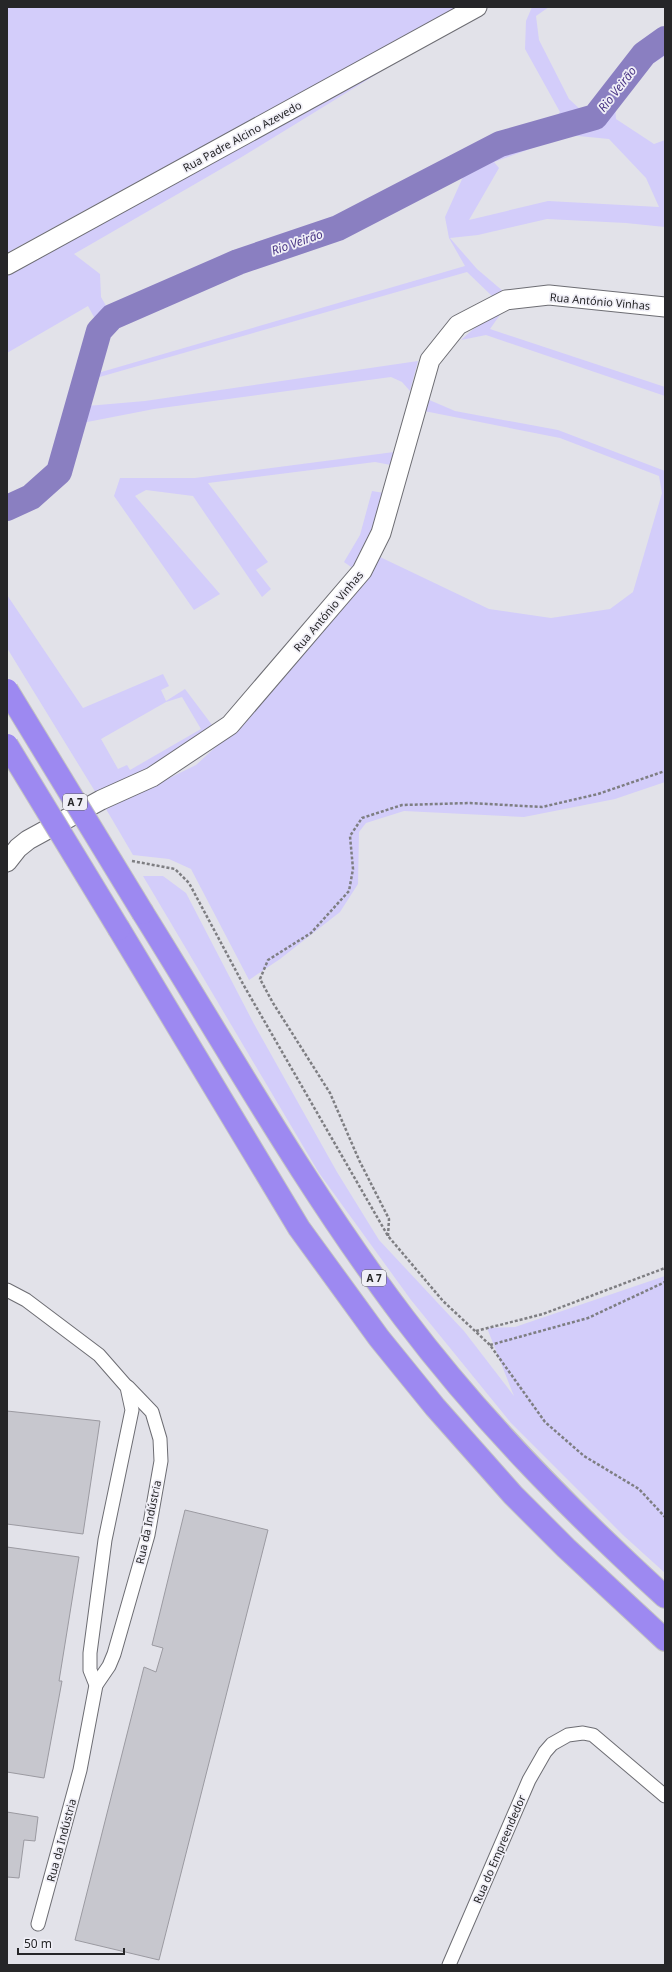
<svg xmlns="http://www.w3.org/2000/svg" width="672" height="1972" viewBox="0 0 672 1972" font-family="'Noto Sans',sans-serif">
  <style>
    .green { fill: #d3cdfa; fill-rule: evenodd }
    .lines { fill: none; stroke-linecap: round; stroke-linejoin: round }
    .river { stroke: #8a7fc1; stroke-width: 26 }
    .building { fill: #c7c7ce; stroke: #9b9aa1 }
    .street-casing { stroke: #6d6d73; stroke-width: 15 }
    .secondary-casing { stroke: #6d6d73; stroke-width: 21 }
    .highway-casing { stroke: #c2c2c3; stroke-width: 24 }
    .path { stroke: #7e7e82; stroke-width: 2.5; stroke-dasharray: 3 2; stroke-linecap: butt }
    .street { stroke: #fff; stroke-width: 13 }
    .secondary { stroke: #fff; stroke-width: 19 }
    .highway { stroke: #9d89f1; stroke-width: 22 }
    .highway-bridge-casing { stroke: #c2c2c3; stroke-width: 24; stroke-linecap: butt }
    .highway-bridge { stroke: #9d89f1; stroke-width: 22 }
    .labels { text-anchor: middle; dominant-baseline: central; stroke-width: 3.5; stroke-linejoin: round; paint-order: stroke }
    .shield { fill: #f0eff7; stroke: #636266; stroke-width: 1 }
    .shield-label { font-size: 10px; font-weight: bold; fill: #262628 }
    .street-label { font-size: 11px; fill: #262628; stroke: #f0eff7 }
    .water-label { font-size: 12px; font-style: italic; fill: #493585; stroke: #f0eff7 }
  </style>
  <rect width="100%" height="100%" fill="#e2e2e9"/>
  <g class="green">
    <path d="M7,7H457L7,253Z"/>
    <path d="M532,7H549L536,16L539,40L569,99L582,111L597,106L636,51L665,36V56L647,67L615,106L616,119L654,144L665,140V227L626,223L547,219L478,235L450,238L477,269L504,292L493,297L467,272L96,378L87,406L145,401L418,361L410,391L402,382L391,377L154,409L82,423L64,476L32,503L7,515V501L23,495L53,466L95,319L88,306L7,353V274L403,58L240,158L74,254L100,274L101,297L110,313L236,258L332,223L486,141L553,122L560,112L525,49L526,21ZM568,135L609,139L646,178L659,207L548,201L469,220L499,168L494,162ZM463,177L445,217L449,238L465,266L98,373L114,322L235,270L334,237Z"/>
    <path d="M502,312L490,329L665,387V396L486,335L461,340L480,323Z"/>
    <path d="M427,399L455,411L558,430L665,471V782L615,799L524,817L404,811L366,823L359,832L358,884L340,912L280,959L249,980L191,869L169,859L133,855L106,809L196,765L243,722L348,603L380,557L489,609L551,618L610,609L633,592L662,493L659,476L560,438L424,411Z"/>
    <path d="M394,452L391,465L375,462L208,483L268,562L256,570L271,589L262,597L193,496L146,490L135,496L220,594L194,610L114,496L120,478H195Z"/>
    <path d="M372,491L384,493L370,536L354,569L344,562L360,535Z"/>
    <path d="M7,595L83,708L163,674L169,686L161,690L166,701L185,689L212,725L204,734L125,783L96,793L7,648ZM182,697L201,729L130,770L127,765L118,769L101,739L166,702Z"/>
    <path d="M143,876H163L186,893L254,1024L337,1172L379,1240L464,1331L514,1396L487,1328L515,1327L665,1276V1573L623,1535L511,1423L411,1300L319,1173Z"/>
  </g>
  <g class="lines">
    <path class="river" d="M7,508L31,497L59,472L99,331L112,317L238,262L338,228L500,144L595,117L644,54L665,39"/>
  </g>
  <g class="building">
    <path d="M7,1411L100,1421L83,1534L7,1524Z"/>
    <path d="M185,1510L268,1530L159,1960L75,1940L144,1667L156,1672L163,1648L152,1645Z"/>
    <path d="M7,1547L79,1557L59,1681H62L44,1778L7,1772Z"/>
    <path d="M7,1812L38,1817L35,1841L24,1840L19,1878L7,1877Z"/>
  </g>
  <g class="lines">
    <g class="street-casing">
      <g id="street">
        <path d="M7,1290L26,1300L99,1355L127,1387L132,1410L105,1540L90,1653V1670L96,1685L80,1770L38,1924"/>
        <path d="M96,1685L109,1666L114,1654L148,1535L161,1461L160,1439L152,1412L128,1387"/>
        <path d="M449,1965L529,1780L545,1752L552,1744L568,1735L583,1733L593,1735L665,1796"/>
      </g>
    </g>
    <g class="secondary-casing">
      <g id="secondary">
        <path d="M7,265L477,7"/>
        <path d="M7,862L18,848L28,840L101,800L152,777L230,725L362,571L381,533L430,360L458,325L506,300L549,295L665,307"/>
      </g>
    </g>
    <g class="highway-casing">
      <g id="highway">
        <path d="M143,913C228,1049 307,1190 404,1318C481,1420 571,1511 665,1597"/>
        <path d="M119,929L299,1228L379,1338L435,1407L513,1495L566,1548L665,1640"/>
      </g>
    </g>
    <g class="path">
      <path d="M132,861L175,869L189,883L243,984L388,1236L443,1301L490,1345L545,1422L584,1456L639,1489L665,1517"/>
      <path d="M388,1236L389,1219L359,1160L330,1093L273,1003L260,979L268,960L311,933L349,891L353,869L350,836L362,818L402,805L470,803L542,807L598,794L665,771"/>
      <path d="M476,1331L543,1314L665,1268"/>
      <path d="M490,1345L588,1318L665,1282"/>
    </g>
    <use href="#street" class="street"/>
    <use href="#secondary" class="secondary"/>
    <use href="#highway" class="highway"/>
    <g class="highway-bridge-casing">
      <g id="highway-bridge">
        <path d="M7,690L143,913"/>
        <path d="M7,745L119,929"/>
      </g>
    </g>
    <use href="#highway-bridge" class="highway-bridge"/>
  </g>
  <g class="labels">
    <g class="shield">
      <rect x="63" y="794" width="24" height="16" rx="3"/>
      <rect x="362" y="1270" width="24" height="16" rx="3"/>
    </g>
    <g class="shield-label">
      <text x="75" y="802">A 7</text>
      <text x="374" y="1278">A 7</text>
    </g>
    <g class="street-label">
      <text transform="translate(242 136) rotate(-29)">Rua Padre Alcino Azevedo</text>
      <text transform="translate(600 301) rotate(5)">Rua António Vinhas</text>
      <text transform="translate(328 611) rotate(-50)">Rua António Vinhas</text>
      <text transform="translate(148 1522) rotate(-78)">Rua da Indústria</text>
      <text transform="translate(61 1840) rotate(-75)">Rua da Indústria</text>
      <text transform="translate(499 1849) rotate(-67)">Rua do Empreendedor</text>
    </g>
    <g class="water-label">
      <text transform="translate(617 89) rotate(-52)">Rio Veirão</text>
      <text transform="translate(297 242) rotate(-19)">Rio Veirão</text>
    </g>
  </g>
  <rect width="672" height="1972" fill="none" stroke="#262628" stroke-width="16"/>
  <path d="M18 1948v6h106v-6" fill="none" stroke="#262628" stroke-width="2"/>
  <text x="24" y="1948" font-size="12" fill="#262628" stroke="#f0eff7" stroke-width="3" paint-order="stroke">50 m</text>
</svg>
